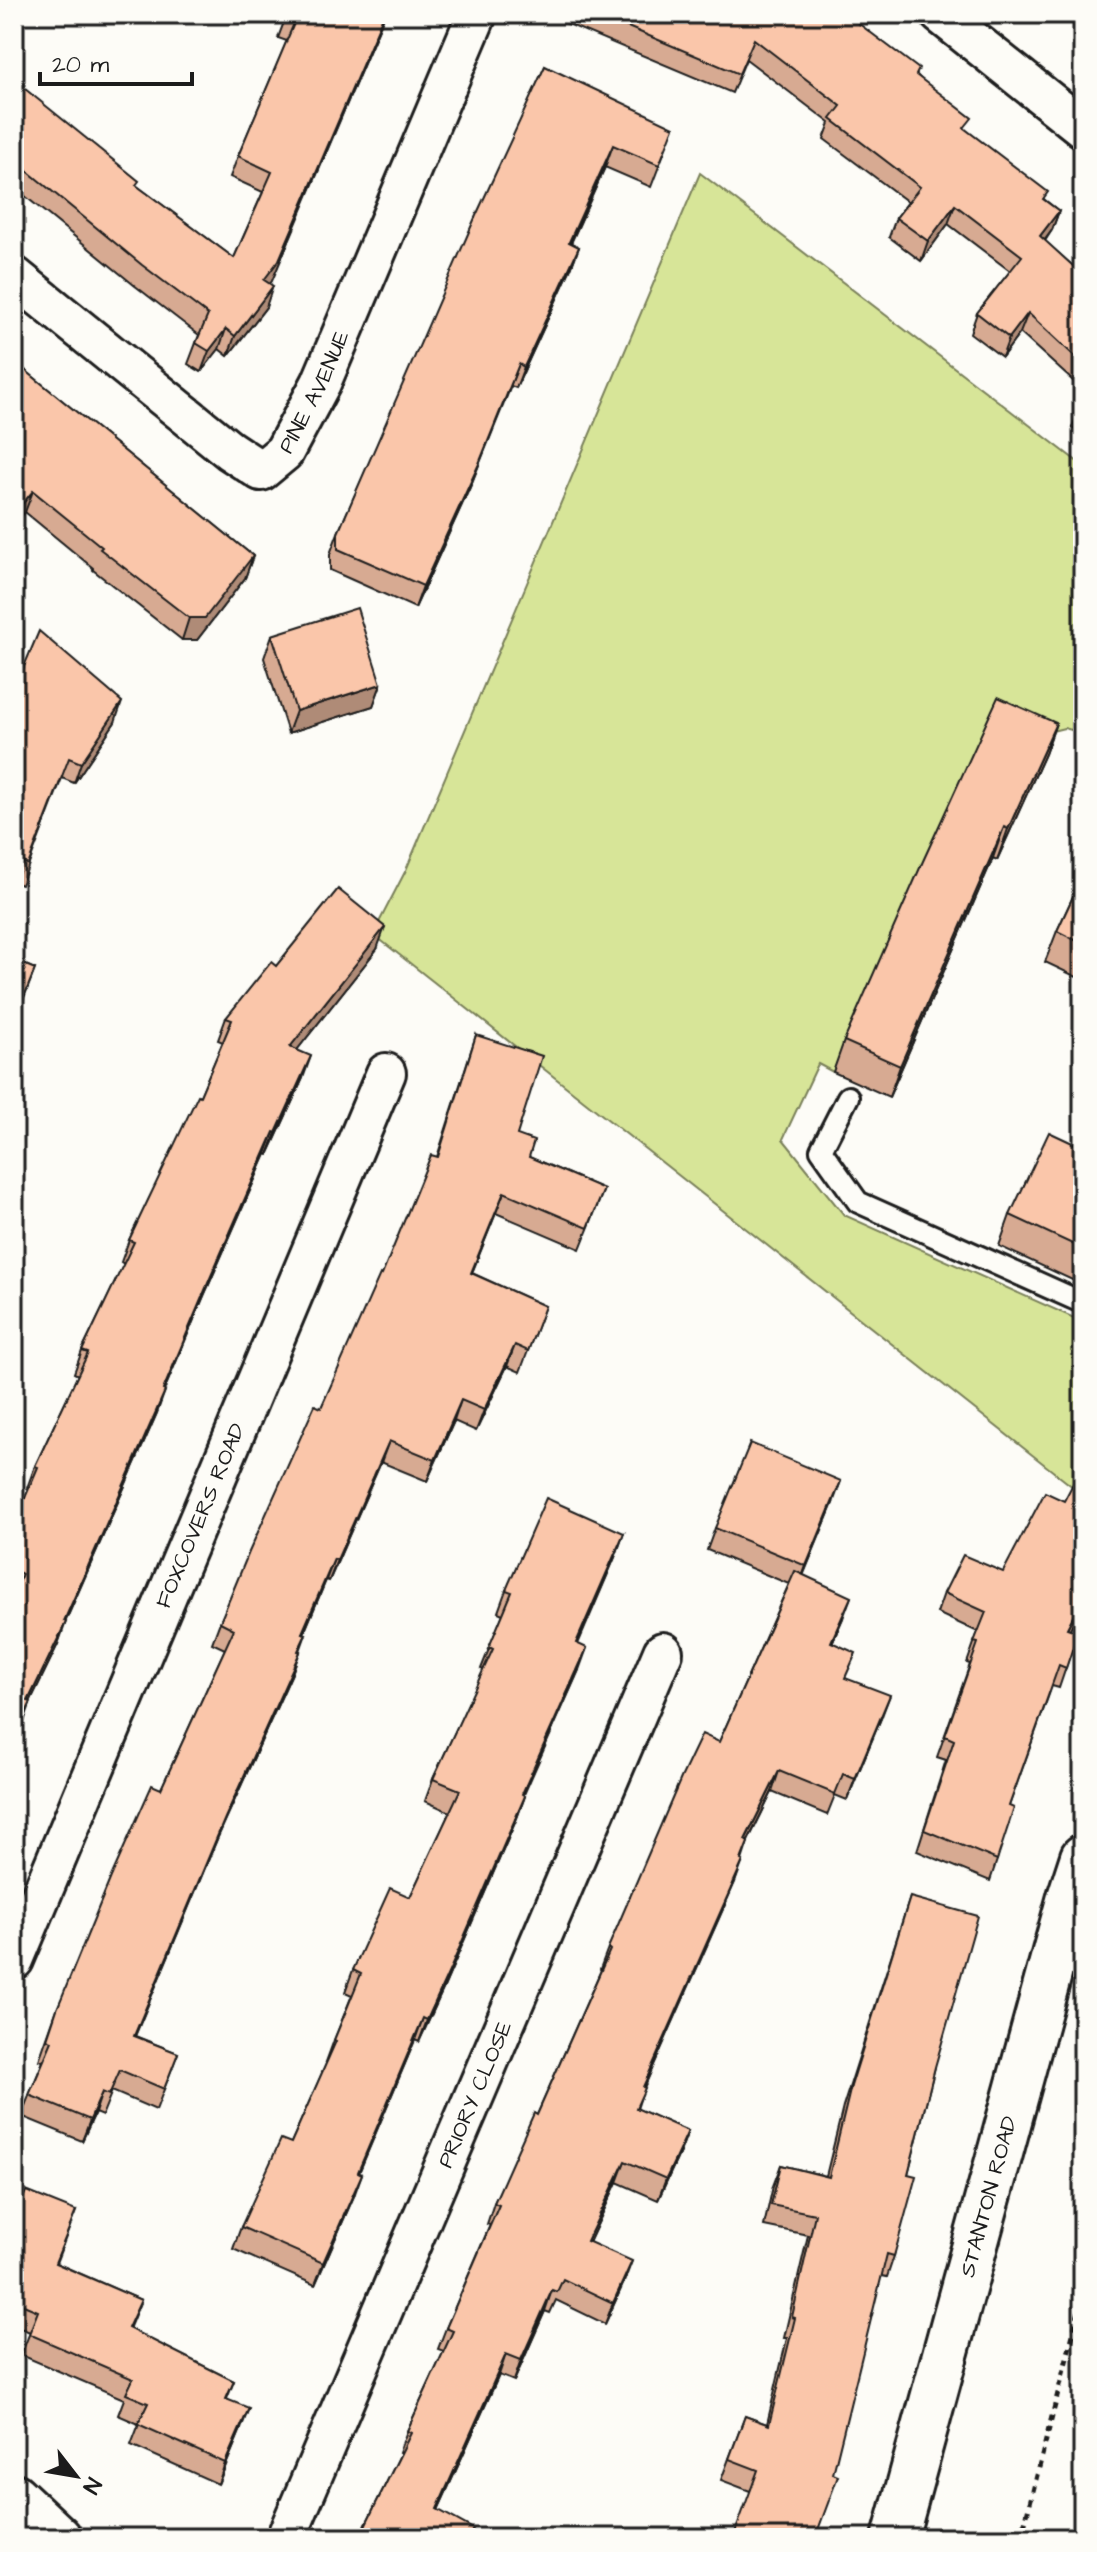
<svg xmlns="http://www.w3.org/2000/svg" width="1097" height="2552" viewBox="0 0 1097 2552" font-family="'Architects Daughter',sans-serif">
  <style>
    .green { fill: #d7e598; stroke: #7a805a; stroke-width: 2 }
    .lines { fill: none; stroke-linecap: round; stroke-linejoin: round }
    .service-casing { stroke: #1c1c1c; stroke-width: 26 }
    .minor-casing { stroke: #1c1c1c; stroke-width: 44 }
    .tertiary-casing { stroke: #1c1c1c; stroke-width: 50 }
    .secondary-casing { stroke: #1c1c1c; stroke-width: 50 }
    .path { stroke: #1c1c1c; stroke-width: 5; stroke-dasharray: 6 6; stroke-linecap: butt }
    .service { stroke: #fdfcf7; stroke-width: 20 }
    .minor { stroke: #fdfcf7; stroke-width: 38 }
    .tertiary { stroke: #fdfcf7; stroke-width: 44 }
    .secondary { stroke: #fdfcf7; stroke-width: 44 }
    .wall { fill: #d7aa92; stroke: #1c1c1c; stroke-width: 2 }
    .shaded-wall { fill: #af8b77; stroke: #1c1c1c; stroke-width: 2 }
    .building { fill: #fac6aa; stroke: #1c1c1c; stroke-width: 2 }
    .labels { text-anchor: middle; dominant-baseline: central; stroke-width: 6; stroke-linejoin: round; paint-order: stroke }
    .street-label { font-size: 22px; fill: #1c1c1c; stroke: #fdfcf7 }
  </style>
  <rect width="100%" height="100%" fill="#fdfcf7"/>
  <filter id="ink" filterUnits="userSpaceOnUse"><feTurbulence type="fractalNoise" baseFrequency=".0125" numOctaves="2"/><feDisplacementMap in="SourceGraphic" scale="16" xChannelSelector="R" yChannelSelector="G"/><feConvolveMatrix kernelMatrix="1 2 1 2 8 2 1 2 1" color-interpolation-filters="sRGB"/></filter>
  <g filter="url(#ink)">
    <path class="green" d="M700,173L1083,466V733L1064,728L1044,733L909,896L833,1072L818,1064L783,1139L844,1215L1083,1322V1495L373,934L406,870Z"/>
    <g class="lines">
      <g class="service-casing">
        <path id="service" d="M848,1097L821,1150L858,1202L1083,1303"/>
      </g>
      <g class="minor-casing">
        <g id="minor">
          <path d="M940,14L1083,128"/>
          <path id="s1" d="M14,276L229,450L261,471L284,452L321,383L477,14"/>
          <path id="s2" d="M14,1960L386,1073"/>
          <path id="s3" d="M286,2538L663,1652"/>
        </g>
      </g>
      <g class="tertiary-casing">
        <g id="tertiary">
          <path id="s4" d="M895,2538L1070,1897L1083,1857"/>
        </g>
      </g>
      <g class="secondary-casing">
        <path id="secondary" d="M14,2496L59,2538"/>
      </g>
      <path class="path" d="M1021,2538L1083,2295"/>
      <use href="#service" class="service"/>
      <use href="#minor" class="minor"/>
      <use href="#tertiary" class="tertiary"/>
      <use href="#secondary" class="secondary"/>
    </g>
    <g class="wall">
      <path d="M287,14H385L270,284L266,307L228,356L219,349L201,372L188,364L199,335L134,285L14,187V80L137,186L234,258L263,192L230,177L238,156L287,41L278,38Z"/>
      <path d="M561,14H846L917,75L967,131L1045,200L1059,211L1052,230L1045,241L1083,275V390L1020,333L1002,357L970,333L977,313L1010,271L948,224L921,261L889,237L896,218L908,202L824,139L830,123L746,59L732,93L563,22L565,16Z"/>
      <path d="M545,66L666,148L651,187L605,167L571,243L579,247L571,268L516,388L511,386L470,487L415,608L330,570V554L338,533Z"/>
      <path d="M14,361L253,556L245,578L197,640H182L93,570V568L25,512Z"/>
      <path d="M1083,402V435L1072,428L1079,409Z"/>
      <path d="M272,635L381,684L373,706L288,733L264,658Z"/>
      <path d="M14,690L115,722L74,783L62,778L21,885L16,883Z"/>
      <path d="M1056,723L1045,754L997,860L993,858L889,1097L833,1072L844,1041Z"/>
      <path d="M1083,875V980L1045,962L1057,931Z"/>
      <path d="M377,949L297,1050L303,1078L268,1155L266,1154L203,1298L164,1390L157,1413L65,1622L58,1644L30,1701L23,1724L14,1742V1524L29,1489L27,1488L35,1466L78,1375L74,1373L82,1351L124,1264L121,1262L129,1240L200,1096L223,1042L218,1040L226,1018L276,966Z"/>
      <path d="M14,960L35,969L14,1024Z"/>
      <path d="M476,1035L517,1135L529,1157L604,1189L580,1249L496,1213L472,1273L545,1306L520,1372L507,1366L476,1431L454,1421L427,1481L381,1462L329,1581L326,1580L304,1633L306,1634L292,1673L217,1839L135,2036L178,2053L156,2110L112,2091L102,2116L95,2113L82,2141L21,2116L43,2061L39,2060L57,2009L161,1789L225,1649L212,1643L220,1622L321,1408L437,1157Z"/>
      <path d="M1083,1148V1285L999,1246L1010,1215Z"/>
      <path d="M833,1503L803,1575L843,1618L832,1643L846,1679L882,1716L847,1800L835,1795L827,1815L772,1792L748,1841V1842L735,1882L644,2087L637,2109L688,2131L680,2152L658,2200L617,2182L589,2242L624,2282L605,2324L556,2300L550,2313L545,2311L514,2381L499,2375L438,2510L359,2538L401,2453L399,2452L407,2431L444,2351L438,2349L446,2328L490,2225L487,2224L494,2203L537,2115L601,1970L600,1969L608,1948L719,1742L789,1584L707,1550L715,1528Z"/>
      <path d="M624,1533L616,1555L578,1644L579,1670L523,1795L525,1796L517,1818L444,1987L419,2042L415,2040L359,2172L354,2196L315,2285L233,2249L241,2227L291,2143L327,2062H326L334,2040L352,1995L345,1992L353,1970L410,1897L450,1812L425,1801L433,1779L484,1670L481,1669L503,1614L498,1612L506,1590Z"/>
      <path d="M944,1593L1078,1632L1059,1688L1052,1686L1009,1806L997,1860L990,1881L917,1851L946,1760L937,1757L970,1664L967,1663L978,1632L937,1613Z"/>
      <path d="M910,1897L935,2067L908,2174L894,2256L887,2277L882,2276L750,2491L721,2480L745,2416L767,2424L787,2338H784L808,2235L764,2226L773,2186L781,2165L826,2176L843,2107Z"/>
      <path d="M76,2211L56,2263L141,2300L129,2329L234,2381L227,2399L241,2429L218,2484L131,2445L139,2424L118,2415L124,2399L21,2355L30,2332L14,2325V2219Z"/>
    </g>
    <g class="shaded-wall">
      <path d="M384,14H385L272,281L257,300L264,280Z"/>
      <path d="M613,145L605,167L561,264L569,242Z"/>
      <path d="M955,205L948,224L921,261L928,241Z"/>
      <path d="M1059,211L1052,230L1033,256L1040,236Z"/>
      <path d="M579,247L571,268L516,388L524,367Z"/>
      <path d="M273,286L266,307L228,356L235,336Z"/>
      <path d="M1028,313L1020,333L1002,357L1009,338Z"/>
      <path d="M226,329L219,349L201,372L209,351Z"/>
      <path d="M519,364L470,487L415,608L423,586Z"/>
      <path d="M33,491L25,512L14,526V514Z"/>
      <path d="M253,556L245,578L197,640H182L189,618Z"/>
      <path d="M381,684L373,706L288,733L296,711Z"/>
      <path d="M122,702L115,722L74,783L81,763Z"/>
      <path d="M1056,723L1045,754L997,860L1008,829Z"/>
      <path d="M1004,827L993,858L889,1097L900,1066Z"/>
      <path d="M385,927L377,949L282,1069L290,1047Z"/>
      <path d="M311,1056L303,1078L268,1155L276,1133Z"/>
      <path d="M274,1132L266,1154L203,1298L155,1412L211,1276Z"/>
      <path d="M504,1192L496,1213L463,1294L471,1273Z"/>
      <path d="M515,1345L507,1366L476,1431L484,1410Z"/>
      <path d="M165,1391L157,1413L56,1643L64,1621Z"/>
      <path d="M461,1400L454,1421L427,1481L435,1460Z"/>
      <path d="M389,1441L381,1462L329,1581L337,1560Z"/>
      <path d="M841,1481L833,1503L798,1588L806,1566Z"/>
      <path d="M624,1533L616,1555L568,1665L576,1643Z"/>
      <path d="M334,1559L326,1580L295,1654L302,1633Z"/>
      <path d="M851,1597L843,1618L823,1663L831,1642Z"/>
      <path d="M1083,1597V1603L1060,1649L1067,1628Z"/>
      <path d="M66,1622L58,1644L20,1723L28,1701Z"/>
      <path d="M587,1648L579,1670L514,1817L522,1794Z"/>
      <path d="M300,1652L292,1673L217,1839L126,2057L225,1818Z"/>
      <path d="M890,1695L882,1716L847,1800L855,1779Z"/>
      <path d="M31,1702L23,1724L14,1742V1738Z"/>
      <path d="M779,1771L772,1792L738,1861L745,1840Z"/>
      <path d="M525,1796L517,1818L444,1987L419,2042L427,2020Z"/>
      <path d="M743,1861L735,1882L635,2108L643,2087Z"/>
      <path d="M423,2018L415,2040L350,2194L358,2172Z"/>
      <path d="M102,2092L95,2113L82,2141L90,2120Z"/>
      <path d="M688,2131L680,2152L658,2200L666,2179Z"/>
      <path d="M625,2161L617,2182L580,2262L587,2241Z"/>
      <path d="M362,2174L354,2196L315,2285L323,2263Z"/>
      <path d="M632,2261L624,2282L605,2324L613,2303Z"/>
      <path d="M552,2290L545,2311L514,2381L521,2360Z"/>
      <path d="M506,2354L499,2375L429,2530L437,2509Z"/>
      <path d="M249,2408L241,2429L218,2484L225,2463Z"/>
    </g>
    <g class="building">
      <path d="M287,14H384L279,260L264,280L273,286L235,336L226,329L209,351L196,343L208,315L142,265L14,160V80L139,181L136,185L234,258L272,172L238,156L295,21L286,17Z"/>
      <path d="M597,14H846L919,69L916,75L972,118L964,128L1048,192L1043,199L1059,211L1040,236L1083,275V364L1028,313L1009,338L977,313L1022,256L955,205L928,241L896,218L920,187L831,119L841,106L754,39L739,74Z"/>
      <path d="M545,66L674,127L659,165L613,145L569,242L579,247L524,367L519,364L478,466L423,586L338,549V533L474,220Z"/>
      <path d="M14,361L253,556L205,618H189L100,549L102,547L33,491L14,514Z"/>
      <path d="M357,608L381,684L296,711L272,635Z"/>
      <path d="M39,631L122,702L81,763L69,758L28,865L23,862L14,885V690Z"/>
      <path d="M998,697L1056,723L1008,829L1004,827L900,1066L844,1041L923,861Z"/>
      <path d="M1083,875V944L1057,931Z"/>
      <path d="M338,889L385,927L290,1047L311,1056L276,1133L274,1132L211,1276L163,1390L165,1391L64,1621L66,1622L28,1701L31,1702L14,1738V1592L22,1574L14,1570V1524L38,1467L35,1466L88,1353L82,1351L134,1242L129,1240L198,1095L200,1096L232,1020L226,1018L271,962L276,966Z"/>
      <path d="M14,960L35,969L21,1004L14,1001Z"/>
      <path d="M476,1035L542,1056L517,1135L534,1141L529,1157L604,1189L588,1228L504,1192L471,1273L545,1306L528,1351L515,1345L484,1410L461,1400L435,1460L389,1441L337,1560L334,1559L302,1633L306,1634L298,1651L300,1652L225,1818L134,2036L178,2053L164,2089L120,2070L109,2095L102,2092L90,2120L29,2095L52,2041L47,2039L57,2009L111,1877L152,1785L161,1789L234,1629L220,1622L249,1552L315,1405L321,1408L380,1274L382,1275L431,1155L438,1157Z"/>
      <path d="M1049,1132L1083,1148V1249L1010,1215Z"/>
      <path d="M750,1443L841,1481L806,1566L715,1528Z"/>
      <path d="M1076,1478L1083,1481V1597L1067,1628L1078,1632L1066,1668L1059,1665L1009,1806L1014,1808L997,1860L924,1830L954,1740L945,1736L978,1643L974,1642L986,1612L944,1593L963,1555L1003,1572L1045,1492L1064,1501Z"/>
      <path d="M546,1498L624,1533L576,1643L587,1648L522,1794L525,1796L452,1965L427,2020L423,2018L358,2172L362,2174L323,2263L241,2227L281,2139L291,2143L336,2041L334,2040L361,1974L353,1970L390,1888L410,1897L460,1790L433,1779L493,1649L489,1647L512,1592L506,1590Z"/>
      <path d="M795,1571L851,1597L831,1642L856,1653L845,1678L890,1695L855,1779L843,1774L835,1794L779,1771L745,1840L748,1842L741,1860L743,1861L643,2087L645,2088L636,2108L688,2131L666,2179L625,2161L587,2241L632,2261L613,2303L563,2279L557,2292L552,2290L521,2360L506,2354L437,2509L473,2529L469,2536L473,2538H359L411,2433L407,2431L453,2331L446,2328L499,2205L494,2203L534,2113L537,2115L610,1950L608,1948L681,1778L702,1734L719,1742Z"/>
      <path d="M910,1897L978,1916L935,2067L908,2174L916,2176L894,2256L887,2254L833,2474L838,2476L815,2538H733L758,2470L729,2459L745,2416L769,2425L795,2318L792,2317L815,2214L771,2205L781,2165L829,2177L851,2086Z"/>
      <path d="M26,2191L76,2211L55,2263L141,2300L128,2328L234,2381L226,2399L249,2408L225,2463L138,2424L148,2403L126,2394L133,2379L29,2334L38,2311L14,2301V2219H15Z"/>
    </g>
  </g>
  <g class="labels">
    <g class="street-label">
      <text stroke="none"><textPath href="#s1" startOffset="412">PINE AVENUE</textPath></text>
      <text stroke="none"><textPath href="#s2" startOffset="482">FOXCOVERS ROAD</textPath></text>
      <text stroke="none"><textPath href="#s3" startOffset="482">PRIORY CLOSE</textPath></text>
      <text stroke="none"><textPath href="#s4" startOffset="354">STANTON ROAD</textPath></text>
    </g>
  </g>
  <rect width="1097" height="2552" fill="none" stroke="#fdfcf7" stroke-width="48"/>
  <rect x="24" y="24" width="1049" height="2504" fill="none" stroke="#1c1c1c" stroke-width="3" filter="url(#ink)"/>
  <g transform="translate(76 2476) rotate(121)" stroke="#fdfcf7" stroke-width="6" paint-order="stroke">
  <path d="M0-6L14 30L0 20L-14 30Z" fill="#1c1c1c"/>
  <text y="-12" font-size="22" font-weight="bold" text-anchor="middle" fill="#1c1c1c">N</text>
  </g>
  <path d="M40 72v12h152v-12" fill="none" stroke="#1c1c1c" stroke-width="4"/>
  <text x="52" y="72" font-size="24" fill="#1c1c1c" stroke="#fdfcf7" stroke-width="6" paint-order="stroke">20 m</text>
</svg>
